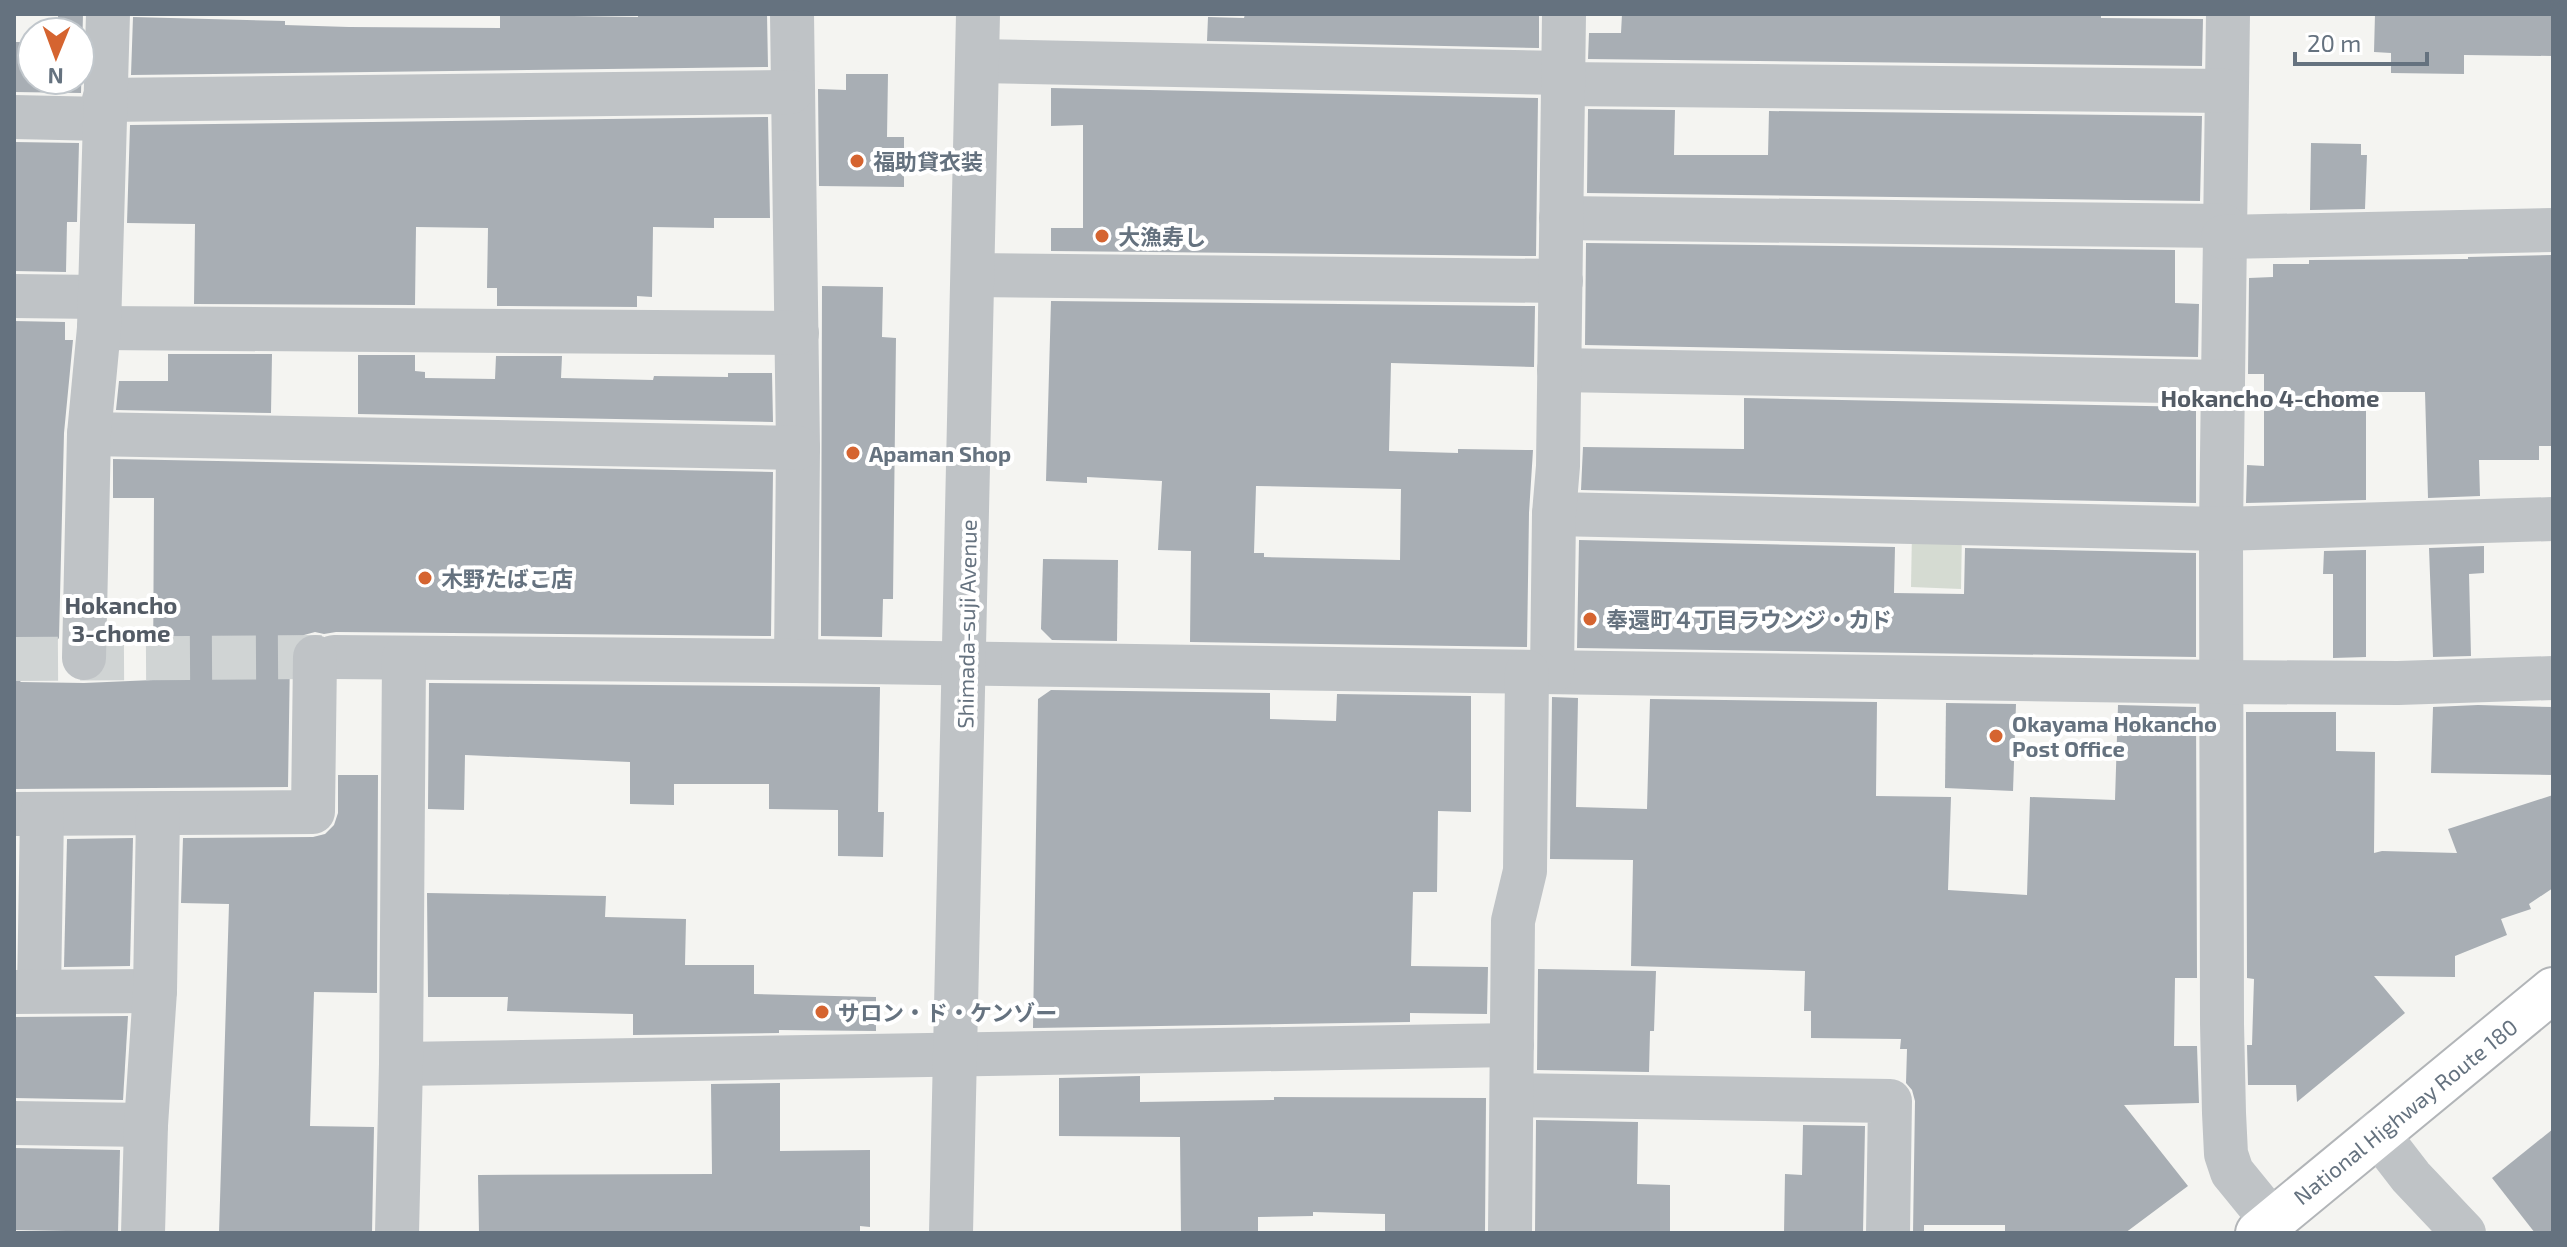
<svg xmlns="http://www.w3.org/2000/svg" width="2567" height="1247" viewBox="0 0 2567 1247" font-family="'Exo 2','Noto Sans JP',sans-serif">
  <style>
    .green { fill: #d5dbd2 }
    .building { fill: #a8aeb4; fill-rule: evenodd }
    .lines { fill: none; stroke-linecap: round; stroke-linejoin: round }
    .minor-tunnel { stroke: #d0d4d4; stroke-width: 44; stroke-dasharray: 44 22; stroke-linecap: butt }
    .highway-casing { stroke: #b2b5b8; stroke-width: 48 }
    .minor { stroke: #bfc3c6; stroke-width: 44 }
    .highway { stroke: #fff; stroke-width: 44 }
    .poi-dot { fill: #d56430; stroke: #fff; stroke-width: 3 }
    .labels { text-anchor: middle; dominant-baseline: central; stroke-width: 8; stroke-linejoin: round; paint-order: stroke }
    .poi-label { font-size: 22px; font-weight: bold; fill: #65727f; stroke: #fff; text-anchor: start }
    .street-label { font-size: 22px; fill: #65727f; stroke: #fff }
    .neighbourhood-label { font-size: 24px; font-weight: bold; fill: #535b65; stroke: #fff }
  </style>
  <rect width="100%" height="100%" fill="#f4f4f1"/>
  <path class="green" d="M1912,531L1962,532L1961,589L1911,587Z"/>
  <g class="building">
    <path d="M58,14H83L81,93L14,92V42H32V80H80V32H58Z"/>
    <path d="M638,14H767L768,67L131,75L133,17L285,21V25L349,27L500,28V15L638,17Z"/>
    <path d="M1245,14H1539V48L1207,41L1208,17L1244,18Z"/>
    <path d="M1622,14H2101V18L2203,19L2202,66L1588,59L1589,33H1621Z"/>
    <path d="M2375,14H2553V56L2464,55V74L2391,73V53L2374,52Z"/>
    <path d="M846,74H888L887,137H904V187L819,186L818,89L846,90Z"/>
    <path d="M1051,88L1538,98L1536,256L1051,251V228H1083V125L1051,126Z"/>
    <path d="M1588,109L1675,110L1674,155H1768L1769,111L2202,116L2200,201L1587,193Z"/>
    <path d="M768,117L770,218H714V228L653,227L652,297L637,296V307L497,306V288H487L488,228L416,227L415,305L194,304L195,224L127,223L130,125Z"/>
    <path d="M14,142L79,143L77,222H67L66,272L14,271Z"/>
    <path d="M2311,143L2361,144V155H2367L2365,209L2310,210Z"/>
    <path d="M1586,243L2175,250V303L2199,304L2198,357L1585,345Z"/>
    <path d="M2552,255L2553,446H2539V460H2479L2480,496L2428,498L2425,392H2366V500L2246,503L2247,465L2264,466V374H2248L2249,278L2273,277V264H2309V260L2468,259V257Z"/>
    <path d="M822,286L883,287L882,337L896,338L893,599H883L882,637L821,636Z"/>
    <path d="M1051,301L1535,306L1534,367L1391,363L1389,451L1458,453V449L1533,450L1529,513L1527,647L1190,642L1191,551L1158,550L1162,481L1087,477V483L1046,481ZM1256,486L1401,489L1400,560L1264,557V553H1254Z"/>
    <path d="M14,321L65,322V340H73L64,433L59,638L20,682L84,683L153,680L154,498H113V459L773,472L771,636L336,632L324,634L315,632L304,635L294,644L290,656L288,787L14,789Z"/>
    <path d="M168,354H272L271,413L116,410L119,381H168Z"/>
    <path d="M358,355H415V371L425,372V378L495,379L496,356H562L561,378L653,380L654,376L728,377V373H772L773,422L358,414Z"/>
    <path d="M1744,398L2196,407V503L1581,490L1583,447L1744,449Z"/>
    <path d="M1579,540L1895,547L1894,593L1964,594L1965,548L2196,553V657L1577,648Z"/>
    <path d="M2484,546V573L2469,574L2471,656L2433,657L2429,548Z"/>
    <path d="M2366,550V657L2333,658V574H2323L2324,551Z"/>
    <path d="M1043,559L1118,560L1117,641L1052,640L1041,629Z"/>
    <path d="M429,683L880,687L878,812H884L883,857L838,856V810L769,809V784H674V805L630,804V762L465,755L464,810L428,809Z"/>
    <path d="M1051,690L1270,693V719L1336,721L1337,694L1471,696V812L1438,811L1437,892H1413L1411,966L1488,967L1487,1014L1410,1013V1022L1033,1028L1038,699Z"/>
    <path d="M1552,697L1578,698L1576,807L1647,809L1650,699L1877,702L1876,796L1951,797L1948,890L2027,895L2030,797L2115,800L2118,705L2196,707L2197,978H2175L2174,1046H2197L2199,1103L2124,1105L2188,1186L2125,1233H2005V1225H1924V1233H1913L1915,1101L1912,1090L1906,1083L1907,1049H1900L1901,1039L1811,1038V1011H1804L1805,971L1631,966L1633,860L1550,859Z"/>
    <path d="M1946,703L2016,704L2013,791L1945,788Z"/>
    <path d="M2478,705L2553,707V775L2431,773L2433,707Z"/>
    <path d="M2246,712H2336V751L2375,752L2374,853L2382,851L2457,853L2448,829L2553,795V888L2529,904L2531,909L2501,919L2507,935L2455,956V977L2374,976L2405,1013L2297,1102L2296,1085H2248L2247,1045H2252L2254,979L2247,978Z"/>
    <path d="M338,775H378L377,993L314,992L310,1126L374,1127L372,1233H219L229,904L181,903L183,838L313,837L325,834L334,825L338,813Z"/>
    <path d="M133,838L130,966L64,967L67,839Z"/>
    <path d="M427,893L606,896L605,917L686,919L685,965H754V994L876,997V1031L779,1030V1033L633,1035V1014L507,1011L508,997H428Z"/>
    <path d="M1538,969L1656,971L1654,1031H1650L1649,1072L1537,1070Z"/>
    <path d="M128,1016L123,1100L14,1098V1017Z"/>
    <path d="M1140,1076V1102L1274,1100V1097L1486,1098L1485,1233H1385V1214L1313,1212V1216L1258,1217V1233H1181L1180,1137L1059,1136V1078Z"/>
    <path d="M780,1083V1151L870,1150V1227L860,1226V1233H479L478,1175L712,1174L711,1084Z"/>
    <path d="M1536,1120L1638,1122L1637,1184L1670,1185V1233H1535Z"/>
    <path d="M1803,1125L1865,1126L1863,1233H1784L1785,1174L1802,1175Z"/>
    <path d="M2553,1129V1233H2535L2492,1178Z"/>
    <path d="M14,1148L120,1150L118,1232L14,1230Z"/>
  </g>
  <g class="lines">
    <path class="minor-tunnel" d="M14,659L334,657"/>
    <g class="highway-casing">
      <path id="highway" d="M2258,1233L2553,990"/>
    </g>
    <g class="minor">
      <path d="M792,14L798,448L796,661"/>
      <path d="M2228,14L2221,529L2222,1024L2224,1113L2226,1154L2232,1172L2272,1221"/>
      <path d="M978,61L1563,73"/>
      <path d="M1563,84L2226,91"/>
      <path d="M104,100L791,92"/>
      <path d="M14,117L104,119"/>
      <path d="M1561,218L2224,226"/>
      <path d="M2223,237L2553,230"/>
      <path d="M973,275L1561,281"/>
      <path d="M14,296L99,297"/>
      <path d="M99,328L797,333"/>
      <path d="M1559,370L2223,382"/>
      <path d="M89,434L798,448"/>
      <path d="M1554,514L2221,529L2553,519"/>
      <path d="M334,657L796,661L2221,682L2398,683L2553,678"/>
      <path d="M84,658L89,434L99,328L108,14"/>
      <path d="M1552,672L1554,514L1558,466L1564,14"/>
      <path d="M14,814L313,812L315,657"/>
      <path d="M39,991L42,814"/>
      <path d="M14,992L155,991"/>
      <path d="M401,1064L1512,1045"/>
      <path d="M1512,1095L1890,1101L1888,1233"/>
      <path d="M14,1123L146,1125"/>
      <path d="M2377,1133L2411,1177L2464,1233"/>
      <path d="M143,1233L146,1125L155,991L158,814"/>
      <path d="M397,1233L401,1064L404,658"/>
      <path d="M951,1233L978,14"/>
      <path d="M1510,1233L1513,921L1525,871L1527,672"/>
    </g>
    <use href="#highway" class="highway"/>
  </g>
  <g class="poi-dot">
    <circle cx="857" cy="161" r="8"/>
    <circle cx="1102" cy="236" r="8"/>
    <circle cx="853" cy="453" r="8"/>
    <circle cx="425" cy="578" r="8"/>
    <circle cx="1590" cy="619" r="8"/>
    <circle cx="1996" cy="736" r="8"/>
    <circle cx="822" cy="1012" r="8"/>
  </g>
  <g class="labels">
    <g class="poi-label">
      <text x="873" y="161">福助貸衣装</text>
      <text x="1118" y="236">大漁寿し</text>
      <text x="869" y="453">Apaman Shop</text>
      <text x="441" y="578">木野たばこ店</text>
      <text x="1606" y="619">奉還町４丁目ラウンジ・カド</text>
      <text x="2012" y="723">Okayama Hokancho<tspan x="2012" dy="25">Post Office</tspan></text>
      <text x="838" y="1012">サロン・ド・ケンゾー</text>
    </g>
    <g class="street-label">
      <text transform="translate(966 624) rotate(-89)">Shimada-suji Avenue</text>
      <text transform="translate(2405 1111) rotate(-39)">National Highway Route 180</text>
    </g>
    <g class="neighbourhood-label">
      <text x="2270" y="397">Hokancho 4-chome</text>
      <text x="121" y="604">Hokancho<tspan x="121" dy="28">3-chome</tspan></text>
    </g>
  </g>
  <rect width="2567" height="1247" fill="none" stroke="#65727f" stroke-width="32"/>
  <g transform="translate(56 56) rotate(181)"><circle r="38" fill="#ffffff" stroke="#c1c7cc" stroke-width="2"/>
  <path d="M0-6L14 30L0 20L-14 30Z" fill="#d56430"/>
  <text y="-12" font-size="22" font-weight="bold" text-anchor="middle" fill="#65727f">N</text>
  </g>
  <path d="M2295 52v12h132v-12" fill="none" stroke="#65727f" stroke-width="4"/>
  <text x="2307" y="52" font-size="24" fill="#65727f" stroke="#ffffff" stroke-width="6" paint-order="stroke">20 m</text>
</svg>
